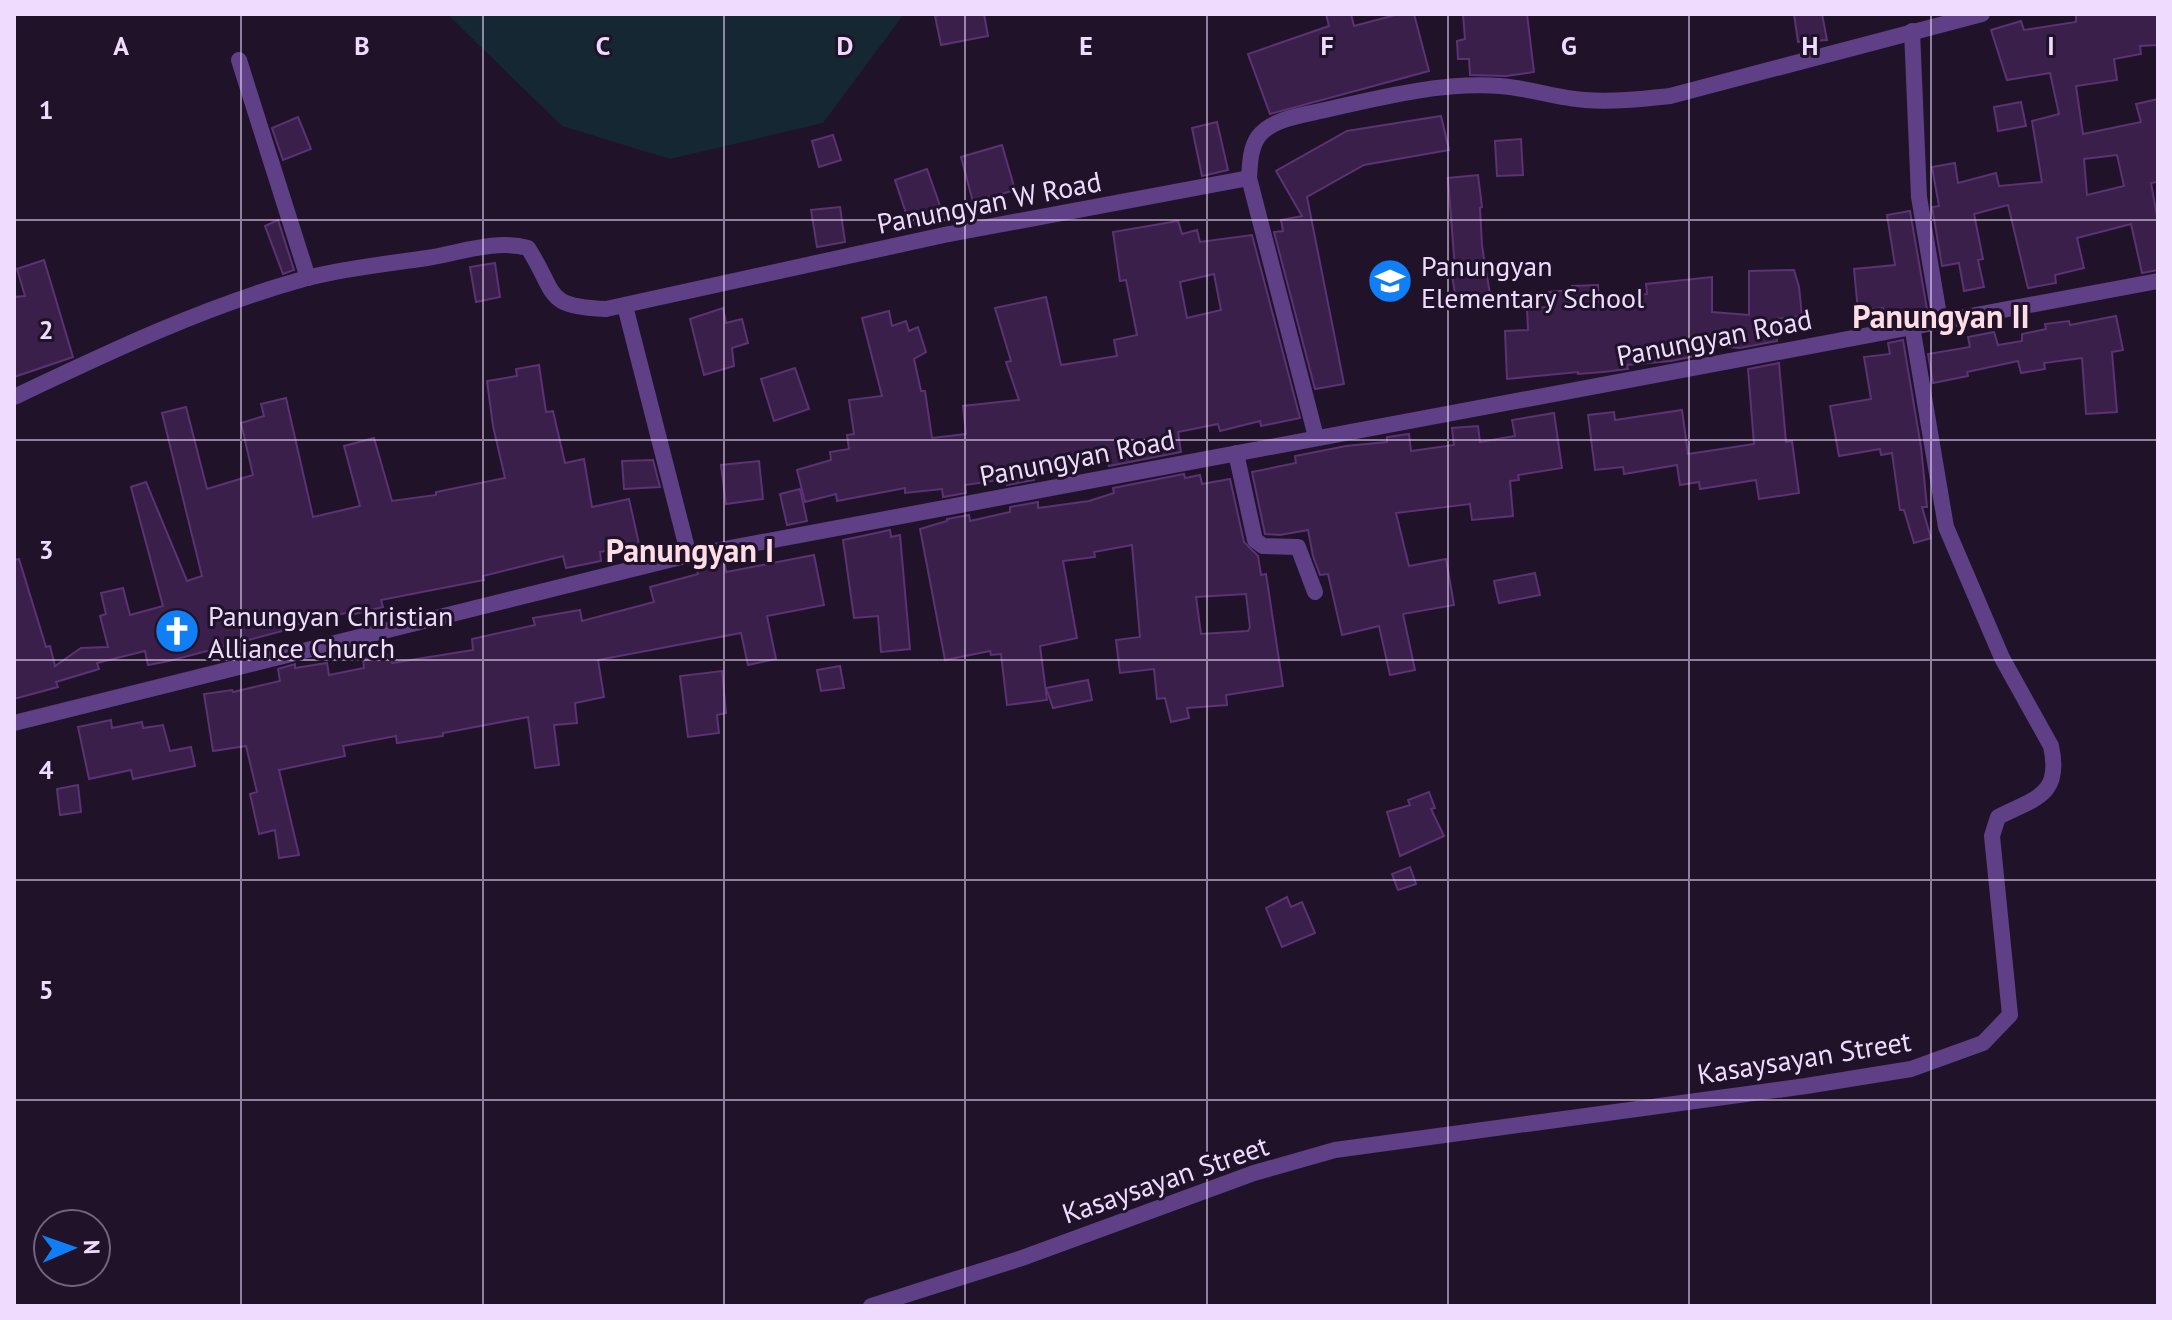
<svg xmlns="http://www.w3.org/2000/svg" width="2172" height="1320" viewBox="0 0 2172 1320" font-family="'PT Sans',sans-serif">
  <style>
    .green { fill: #152733 }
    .building { fill: #391f49; stroke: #5b3274; stroke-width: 2; fill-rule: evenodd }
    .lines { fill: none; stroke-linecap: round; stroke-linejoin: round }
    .street { stroke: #5f3f86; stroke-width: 16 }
    .grid { fill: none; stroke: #eedbfd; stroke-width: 2; stroke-opacity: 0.55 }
    .labels { text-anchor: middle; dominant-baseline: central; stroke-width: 6; stroke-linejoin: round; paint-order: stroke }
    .street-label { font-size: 28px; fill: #eedbfd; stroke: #201229 }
    .poi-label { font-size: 28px; fill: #eedbfd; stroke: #201229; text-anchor: start }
    .quarter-label { font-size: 32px; font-weight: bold; fill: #fedde4; stroke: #201229 }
    .grid-label { font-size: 26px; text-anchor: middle; font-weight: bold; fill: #eedbfd; stroke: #201229; stroke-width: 6; stroke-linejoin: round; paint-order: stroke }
  </style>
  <rect width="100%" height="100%" fill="#201229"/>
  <path class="green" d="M447,14H904L823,123L670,159L562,126Z"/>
  <g class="building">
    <path d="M945,14H984L988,36L941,45L935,16Z"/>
    <path d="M1326,14H1351L1354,26L1399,14H1414L1429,71L1270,114L1248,54L1329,26Z"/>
    <path d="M1463,14H1527L1534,72L1506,76L1470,75L1469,59H1458L1457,41L1465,39Z"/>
    <path d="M1794,14H1822L1827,40L1798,42Z"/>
    <path d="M2076,14H2158V45L2140,46L2141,54L2114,59L2117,80L2076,86L2083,134L2141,122L2136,104L2158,99V182L2151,183L2158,222V270L2142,273L2131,224L2077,238L2084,268L2055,275L2056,283L2028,288L2008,205L1974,214L1983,259L1978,260L1984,287L1964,291L1959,263L1942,266L1932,207L1939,206L1932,167L1955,163L1958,183L1996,173L1999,186L2042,182L2032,121L2059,114L2050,73L2007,80L1991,30L2021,21L2024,30L2076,22ZM2117,155L2124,186L2087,195L2084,159Z"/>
    <path d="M2021,102L2026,126L1998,131L1994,107Z"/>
    <path d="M1441,116L1449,150L1364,165L1307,197L1344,384L1315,389L1274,232L1283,231L1281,220L1302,216L1276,171L1347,131Z"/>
    <path d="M298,117L311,149L283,160L272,128Z"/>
    <path d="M1217,122L1228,170L1202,176L1192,128Z"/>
    <path d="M833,135L841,160L819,167L812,141Z"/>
    <path d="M1521,139L1523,175L1497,176L1495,141Z"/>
    <path d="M1002,145L1015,190L973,202L961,157Z"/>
    <path d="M927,169L943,214L910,225L895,180Z"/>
    <path d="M1478,175L1482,207L1480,208L1482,246L1491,300L1457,306L1451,269H1455L1448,178Z"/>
    <path d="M840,207L845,242L817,247L811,210Z"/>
    <path d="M1910,211L1927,309L1885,321L1883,308L1858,311L1854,269L1895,265L1887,215Z"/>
    <path d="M278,220L294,270L283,274L265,226Z"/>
    <path d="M1178,221L1182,234L1197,230L1200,242L1252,235L1300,418L1261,426L1260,421L1220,431L1218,424L1178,432L1181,452L1109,466L1108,460L1076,462L1033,473L1034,480L1007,485L1005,479L965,485L966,493L943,497L942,489L905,493V488L837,501L836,494L805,502L797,470L831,460L830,452L849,449L847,435L854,434L849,400L882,396L862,318L889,311L892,326L906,321L909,331L918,327L926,352L914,359L921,391H925L932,438L966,434L963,406L1019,400L1006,362L1011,361L995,308L1046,297L1061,365L1117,356L1114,340L1137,335L1126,280L1120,281L1113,232ZM1214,274L1221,310L1187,318L1180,282Z"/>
    <path d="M44,260L73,357L14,377V297L25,296L17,269Z"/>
    <path d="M495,263L500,297L476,302L470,267Z"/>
    <path d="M1794,270L1799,287L1802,316L1775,319L1777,341L1740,348L1696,344V356L1671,361L1627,365L1628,369L1603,372L1578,374V372L1507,379L1505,331L1528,330L1527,308L1551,307L1549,292L1572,290V286L1598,285L1599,302L1647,294L1646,284L1712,277V312L1749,315V271Z"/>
    <path d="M723,308L726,323L742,319L748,343L732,348L734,366L704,375L690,319Z"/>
    <path d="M2116,316L2123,350L2112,352L2117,412L2086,414L2082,358L2044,363L2045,369L2021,373L2018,361L1967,372L1968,376L1933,383L1928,354L1970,347L1968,337L1994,332L1998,345L2022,341V334L2046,329L2045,324L2069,321L2070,325Z"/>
    <path d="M1903,340L1921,447L1927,507H1922L1931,538L1914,543L1904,510H1900L1892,453L1881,455L1880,449L1839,456L1830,406L1871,399L1864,357L1890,354L1888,343Z"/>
    <path d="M1779,363L1786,442L1792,441L1799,493L1759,499L1756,480L1700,489L1699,482L1680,485L1677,465L1624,474L1623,467L1595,470L1588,415L1614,412L1615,420L1682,410L1688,454L1754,444L1748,369Z"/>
    <path d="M539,365L546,412L553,411L565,463L584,459L592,507L629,499L639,544L600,552L601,561L566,568L563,556L483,576L484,580L381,600L383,607L355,614L354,611L286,627V630L169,661L148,665L145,651L97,663L99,669L56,682L58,687L14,699V560L19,559L46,647L50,646L55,666L81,648L108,647L100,616L106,614L101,593L123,588L130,615L163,606L131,487L146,482L187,581L202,576L162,413L186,407L207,489L253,475L241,423L264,416L261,404L286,398L313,517L360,506L344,446L374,438L392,501L436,495V492L505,478L493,426L487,381L517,376L516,369Z"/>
    <path d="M795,368L809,409L774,421L761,379Z"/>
    <path d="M1554,413L1562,468L1518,475L1519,480L1510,481L1513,516L1472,520L1470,504L1396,513L1409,566L1446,559L1454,605L1403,614L1415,670L1390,675L1379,626L1342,635L1328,574L1320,575L1313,556L1308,530L1280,535L1265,534L1252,472L1296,463L1295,456L1346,446L1387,442V437L1409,434L1411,451L1454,445L1452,428L1478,426L1480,442L1515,436L1512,420Z"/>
    <path d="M653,460L660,487L624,489L622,461Z"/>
    <path d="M759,461L763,499L726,504L721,465Z"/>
    <path d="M1184,474L1185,478L1200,475L1202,484L1230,479L1244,542L1258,556L1261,575L1266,574L1283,686L1226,695L1227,705L1187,708L1189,718L1171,722L1165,698L1157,699L1154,669L1120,673L1116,640L1140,637L1132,545L1094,552L1095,557L1063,561L1077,638L1040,646L1047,700L1007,705L1001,654L991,655L990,651L945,660L920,529L947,521V519L969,515L970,521L1010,512V507L1038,502V508L1089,501L1114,493L1113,488ZM1246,594L1250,627L1248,631L1201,634L1196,597Z"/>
    <path d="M800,489L807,521L787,525L780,494Z"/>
    <path d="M890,530L891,537L900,535L910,649L881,652L878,616L854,618L843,540Z"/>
    <path d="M814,555L824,605L767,616L776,659L748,665L741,633L598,660L604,697L575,703L577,723L554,725L559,765L535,768L528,717L443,733V736L397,743L396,736L343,746L345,756L279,770L299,855L279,858L275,830L259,834L250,794L257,792L246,746L213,751L204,694L232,690L233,692L280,681L278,669L295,664V668L327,663L329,675L364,668L363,659L391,654L392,663L473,650L472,639L535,625L533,618L580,610L582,621L654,602L650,587L698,574L696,566L724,560L726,572Z"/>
    <path d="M1535,573L1540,595L1499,603L1494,581Z"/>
    <path d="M840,666L844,688L821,691L817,670Z"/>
    <path d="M722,671L726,713L717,715L719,733L688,737L680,676Z"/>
    <path d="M1088,680L1092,700L1053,708L1046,688Z"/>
    <path d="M111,720L112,728L142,722L143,728L163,725L170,751L191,747L195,766L133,779L131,770L89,779L78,727Z"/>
    <path d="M78,785L81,812L60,815L57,789Z"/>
    <path d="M1429,792L1435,808L1431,809L1444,836L1400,856L1387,812L1410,805L1408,800Z"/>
    <path d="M1410,867L1416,884L1398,890L1392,874Z"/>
    <path d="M1287,897L1291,907L1302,902L1315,933L1282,947L1266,908Z"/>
  </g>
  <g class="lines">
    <g class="street">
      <path d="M1912,31L1919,197L1940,321"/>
      <path d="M239,60L308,278"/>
      <path d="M625,306L689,556"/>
      <path d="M14,397C109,352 205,306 307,278C346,268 386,264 427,258C460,253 495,239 528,248C558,295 543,306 606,309L944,235L1249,178"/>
      <path d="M1316,437L1249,178C1250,164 1250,149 1258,137C1272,118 1304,115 1325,110C1382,97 1441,82 1500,86C1529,88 1556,98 1585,100C1613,102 1641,99 1670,96L1982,14"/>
      <path d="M1236,453L1255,540L1263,546L1298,547L1315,592"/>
      <path d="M14,723L677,558L2158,281"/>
      <path d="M871,1306L1022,1258L1254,1173L1335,1150L1806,1086L1911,1069L1983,1043L2010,1015L1992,836L1998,817C2035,798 2062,796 2051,746L2002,658L1946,527L1912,326"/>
    </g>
  </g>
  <path class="grid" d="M241,14V1306M483,14V1306M724,14V1306M965,14V1306M1207,14V1306M1448,14V1306M1689,14V1306M1931,14V1306M14,220H2158M14,440H2158M14,660H2158M14,880H2158M14,1100H2158"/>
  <defs>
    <g id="school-disc" transform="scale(2.3)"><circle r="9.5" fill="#107ef5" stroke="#201229"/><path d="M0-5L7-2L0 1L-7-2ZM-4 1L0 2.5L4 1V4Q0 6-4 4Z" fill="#fff"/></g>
    <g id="church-disc" transform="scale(2.3)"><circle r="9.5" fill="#107ef5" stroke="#201229"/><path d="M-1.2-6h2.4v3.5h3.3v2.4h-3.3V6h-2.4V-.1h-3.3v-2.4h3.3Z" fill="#fff"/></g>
  </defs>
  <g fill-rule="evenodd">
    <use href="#school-disc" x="1390" y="281"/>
    <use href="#church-disc" x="177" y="631"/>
  </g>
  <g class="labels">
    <g class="street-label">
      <text transform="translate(989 202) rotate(-11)">Panungyan W Road</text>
      <text transform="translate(1714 337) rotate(-11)">Panungyan Road</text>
      <text transform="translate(1077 457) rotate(-11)">Panungyan Road</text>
      <text transform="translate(1804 1057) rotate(-9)">Kasaysayan Street</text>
      <text transform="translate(1165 1179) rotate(-19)">Kasaysayan Street</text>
    </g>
    <g class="poi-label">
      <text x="1421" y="265">Panungyan<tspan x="1421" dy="32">Elementary School</tspan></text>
      <text x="208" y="615">Panungyan Christian<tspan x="208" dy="32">Alliance Church</tspan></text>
    </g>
    <g class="quarter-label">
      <text x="1941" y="316">Panungyan II</text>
      <text x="690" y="550">Panungyan I</text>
    </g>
  </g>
  <g class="grid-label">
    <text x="121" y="55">A</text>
    <text x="362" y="55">B</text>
    <text x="603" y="55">C</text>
    <text x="845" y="55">D</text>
    <text x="1086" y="55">E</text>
    <text x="1327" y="55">F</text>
    <text x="1569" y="55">G</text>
    <text x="1810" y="55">H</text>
    <text x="2051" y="55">I</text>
    <text x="46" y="119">1</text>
    <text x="46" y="339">2</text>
    <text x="46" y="559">3</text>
    <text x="46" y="779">4</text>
    <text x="46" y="999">5</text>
  </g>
  <rect width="2172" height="1320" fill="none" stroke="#eedbfd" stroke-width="32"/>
  <g transform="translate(72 1248) rotate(88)"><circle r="38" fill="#201229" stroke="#72627e" stroke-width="2"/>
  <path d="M0-6L14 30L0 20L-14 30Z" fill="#107ef5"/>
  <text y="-12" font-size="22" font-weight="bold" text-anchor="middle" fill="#eedbfd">N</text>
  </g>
</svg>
